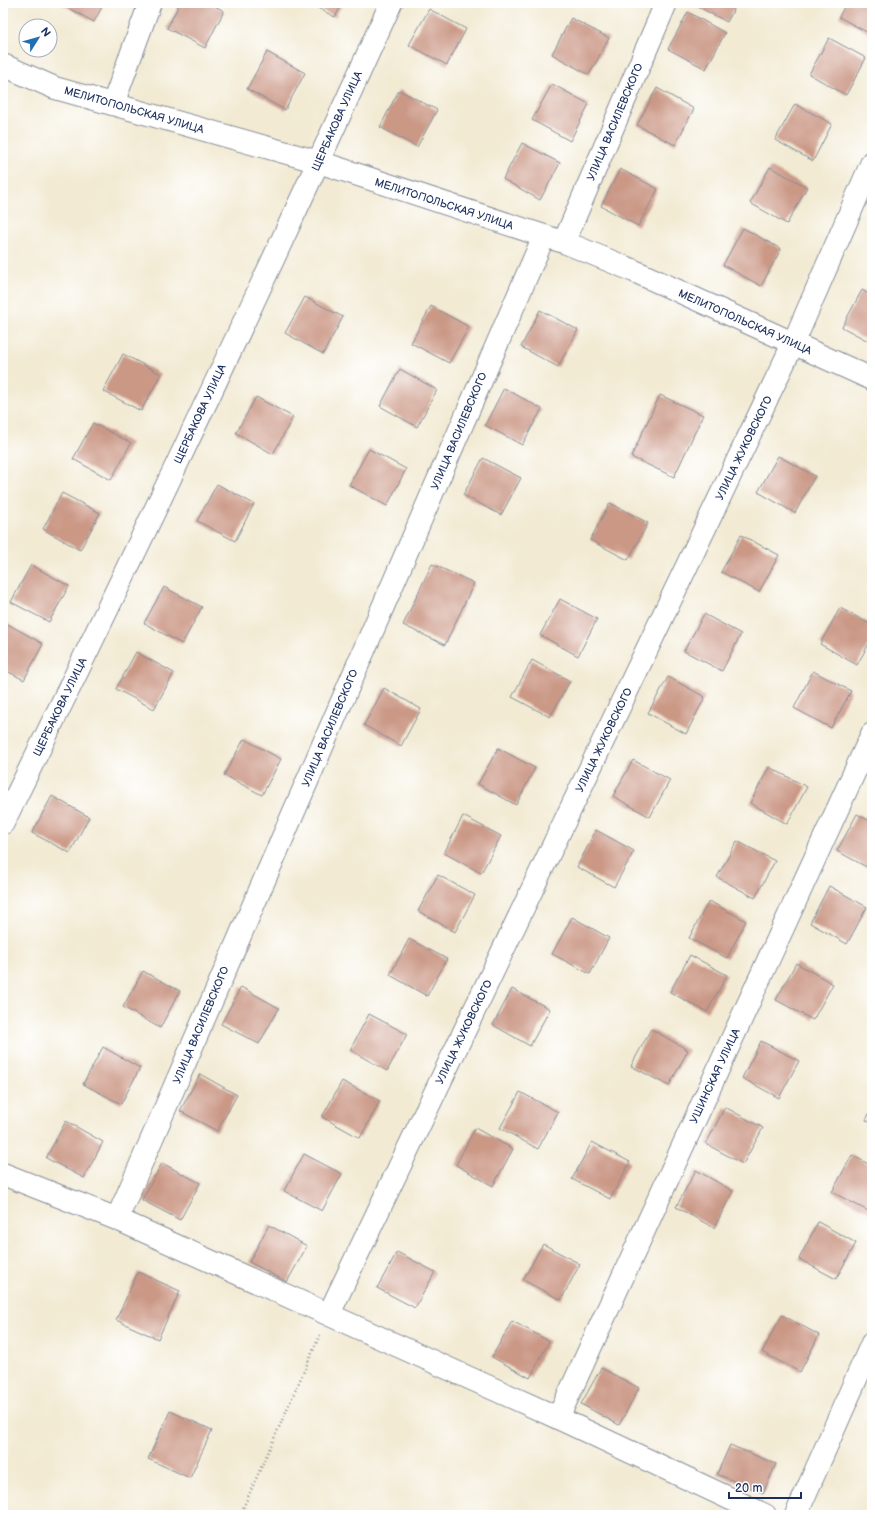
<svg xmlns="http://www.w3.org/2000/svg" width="875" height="1518" viewBox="0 0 875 1518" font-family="'Balsamiq Sans',sans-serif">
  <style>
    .building { fill: #cb9886 }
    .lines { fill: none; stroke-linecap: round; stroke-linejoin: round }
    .minor-casing { stroke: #868c98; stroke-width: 24 }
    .tertiary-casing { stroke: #868c98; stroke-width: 24 }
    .path { stroke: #868c98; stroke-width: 2.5; stroke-dasharray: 1 3; stroke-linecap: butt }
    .minor { stroke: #fff; stroke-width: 22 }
    .tertiary { stroke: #fff; stroke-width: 22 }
    .labels { text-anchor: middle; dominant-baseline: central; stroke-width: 3; stroke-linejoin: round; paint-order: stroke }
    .street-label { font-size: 11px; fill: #1b2f5e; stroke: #fff }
  </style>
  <rect width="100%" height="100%" fill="#fff"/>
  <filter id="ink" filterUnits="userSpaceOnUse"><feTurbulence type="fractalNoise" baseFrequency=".025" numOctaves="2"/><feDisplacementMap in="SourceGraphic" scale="8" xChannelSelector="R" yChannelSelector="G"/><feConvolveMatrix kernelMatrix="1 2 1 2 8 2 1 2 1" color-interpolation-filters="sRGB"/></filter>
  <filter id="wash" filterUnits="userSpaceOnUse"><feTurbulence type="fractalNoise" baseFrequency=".012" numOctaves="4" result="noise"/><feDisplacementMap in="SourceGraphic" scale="16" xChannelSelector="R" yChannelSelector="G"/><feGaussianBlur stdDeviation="0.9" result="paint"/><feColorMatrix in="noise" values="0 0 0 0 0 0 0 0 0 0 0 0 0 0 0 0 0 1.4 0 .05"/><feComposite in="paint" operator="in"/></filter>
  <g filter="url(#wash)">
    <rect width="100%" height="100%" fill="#f2ead3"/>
    <g id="blocks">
      <g class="building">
        <path d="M59,3H104L94,22Z"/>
        <path d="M180,3H209L224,11L205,48L167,28Z"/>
        <path d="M308,3H343L335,17Z"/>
        <path d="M691,3H737L727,22Z"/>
        <path d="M846,3H872V35L839,17Z"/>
        <path d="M429,9L466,29L447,65L409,45Z"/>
        <path d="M688,12L725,33L706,69L668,49Z"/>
        <path d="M571,18L609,38L589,75L552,54Z"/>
        <path d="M829,38L866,58L846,95L809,74Z"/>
        <path d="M267,52L305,73L285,110L247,89Z"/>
        <path d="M552,84L589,104L570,141L532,120Z"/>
        <path d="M657,88L694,109L675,145L637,125Z"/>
        <path d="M399,90L437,110L417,147L380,127Z"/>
        <path d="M795,104L832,124L813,161L775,140Z"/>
        <path d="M522,143L560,163L540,200L503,179Z"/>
        <path d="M770,167L807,187L787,224L750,203Z"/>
        <path d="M620,169L658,189L638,226L601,206Z"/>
        <path d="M743,228L781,249L761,286L723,265Z"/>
        <path d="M862,290L872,296V343L842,327Z"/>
        <path d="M305,297L343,317L323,354L285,333Z"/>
        <path d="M431,306L469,327L449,363L411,343Z"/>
        <path d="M540,310L578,330L558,367L521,347Z"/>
        <path d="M123,354L161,374L141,411L103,391Z"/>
        <path d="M400,369L437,390L417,427L380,406Z"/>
        <path d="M504,388L542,409L522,445L485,425Z"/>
        <path d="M660,395L703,415L674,477L631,457Z"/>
        <path d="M256,397L293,417L273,454L236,433Z"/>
        <path d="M93,423L131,443L111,480L73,459Z"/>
        <path d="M369,449L406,469L387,506L349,485Z"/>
        <path d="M778,456L815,476L795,513L758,492Z"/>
        <path d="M483,458L521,478L501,515L463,495Z"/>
        <path d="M217,484L254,504L235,541L197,521Z"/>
        <path d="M62,493L100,513L80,550L43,529Z"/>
        <path d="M610,503L648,523L628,560L590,540Z"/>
        <path d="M741,535L779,555L759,592L721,572Z"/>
        <path d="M432,564L474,583L445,645L403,625Z"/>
        <path d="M31,565L69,586L49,622L11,602Z"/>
        <path d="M164,587L202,607L182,644L144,623Z"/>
        <path d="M560,599L597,619L578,656L540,635Z"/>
        <path d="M840,608L872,625V638L857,665L820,644Z"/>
        <path d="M704,614L741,634L722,671L684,651Z"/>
        <path d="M6,623L43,644L24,680L3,669V628Z"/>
        <path d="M136,652L174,673L154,709L116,689Z"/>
        <path d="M532,660L570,681L550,717L512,697Z"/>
        <path d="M813,671L851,691L831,728L794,708Z"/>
        <path d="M668,677L705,697L686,734L648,713Z"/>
        <path d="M384,688L421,709L401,746L364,725Z"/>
        <path d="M244,739L281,759L262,795L224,775Z"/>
        <path d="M498,748L535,768L516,805L478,784Z"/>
        <path d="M633,760L670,780L650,817L613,796Z"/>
        <path d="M769,767L807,787L787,824L750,803Z"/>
        <path d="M52,796L89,817L70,853L32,833Z"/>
        <path d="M857,814L872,822V870L837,851Z"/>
        <path d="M463,816L501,836L481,873L444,853Z"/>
        <path d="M596,830L634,851L614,887L577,867Z"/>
        <path d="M737,841L775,861L755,898L717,877Z"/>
        <path d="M438,875L475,895L455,932L418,911Z"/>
        <path d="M829,886L867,907L847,944L810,923Z"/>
        <path d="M709,901L746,921L727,958L689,938Z"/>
        <path d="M572,917L609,938L590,974L552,954Z"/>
        <path d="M409,939L447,959L427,996L390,975Z"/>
        <path d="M690,955L727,975L707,1012L670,992Z"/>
        <path d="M796,963L833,984L813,1020L776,1000Z"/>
        <path d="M143,971L180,991L160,1028L123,1007Z"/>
        <path d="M241,987L279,1008L259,1044L221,1024Z"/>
        <path d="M512,989L550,1009L530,1046L493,1025Z"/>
        <path d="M369,1014L407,1034L387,1071L350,1050Z"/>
        <path d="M651,1029L688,1050L669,1086L631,1066Z"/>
        <path d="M761,1041L799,1061L779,1098L742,1078Z"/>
        <path d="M103,1047L140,1068L121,1104L83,1084Z"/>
        <path d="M200,1074L237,1095L217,1131L180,1111Z"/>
        <path d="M342,1081L380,1101L360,1138L322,1117Z"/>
        <path d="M520,1092L558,1112L538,1149L500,1128Z"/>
        <path d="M725,1107L763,1128L743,1164L706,1144Z"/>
        <path d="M872,1108V1123L866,1120Z"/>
        <path d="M66,1121L103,1142L84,1178L46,1158Z"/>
        <path d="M475,1128L513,1149L493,1186L456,1165Z"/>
        <path d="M592,1142L630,1162L610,1199L572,1179Z"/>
        <path d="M304,1154L342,1174L322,1211L284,1191Z"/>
        <path d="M852,1155L872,1166V1208L870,1212L832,1192Z"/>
        <path d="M162,1163L200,1183L180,1220L142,1200Z"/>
        <path d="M696,1170L733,1191L714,1228L676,1207Z"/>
        <path d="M818,1222L856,1243L836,1279L799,1259Z"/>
        <path d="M269,1225L307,1246L287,1282L249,1262Z"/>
        <path d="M543,1244L580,1264L561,1300L523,1280Z"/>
        <path d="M397,1252L435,1272L415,1308L377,1288Z"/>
        <path d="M138,1272L180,1291L158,1339L116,1320Z"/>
        <path d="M782,1315L819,1335L800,1372L762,1352Z"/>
        <path d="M512,1321L549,1341L530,1378L492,1357Z"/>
        <path d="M601,1368L639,1388L619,1425L581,1404Z"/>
        <path d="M170,1411L212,1430L190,1478L148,1459Z"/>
        <path d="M730,1445L776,1464L763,1493L717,1474Z"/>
      </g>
    </g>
  </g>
  <g filter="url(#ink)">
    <use href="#blocks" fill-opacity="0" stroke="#868c98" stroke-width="1"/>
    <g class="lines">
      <g class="minor-casing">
        <g id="minor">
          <path d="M113,104L150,3"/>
          <path d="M564,242L666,3"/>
          <path d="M3,823C137,552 266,278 391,3"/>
          <path d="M3,1174L117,1219L558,1418L765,1515"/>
          <path d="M117,1219L544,236"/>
          <path d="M329,1314L793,344L872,162"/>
          <path d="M558,1418L872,734"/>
          <path d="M796,1515L872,1343"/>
        </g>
      </g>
      <g class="tertiary-casing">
        <path id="tertiary" d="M3,65L55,88L319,162L544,236L564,242L632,270L872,379"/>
      </g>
      <path class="path" d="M240,1515L320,1335"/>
      <use href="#minor" class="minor"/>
      <use href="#tertiary" class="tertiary"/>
    </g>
  </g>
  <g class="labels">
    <g class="street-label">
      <text transform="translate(134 110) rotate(16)">МЕЛИТОПОЛЬСКАЯ УЛИЦА</text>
      <text transform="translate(337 121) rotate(-66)">ЩЕРБАКОВА УЛИЦА</text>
      <text transform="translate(615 122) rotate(-67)">УЛИЦА ВАСИЛЕВСКОГО</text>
      <text transform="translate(444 204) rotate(18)">МЕЛИТОПОЛЬСКАЯ УЛИЦА</text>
      <text transform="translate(745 322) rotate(24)">МЕЛИТОПОЛЬСКАЯ УЛИЦА</text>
      <text transform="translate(200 414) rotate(-65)">ЩЕРБАКОВА УЛИЦА</text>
      <text transform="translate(459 431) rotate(-67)">УЛИЦА ВАСИЛЕВСКОГО</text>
      <text transform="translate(744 448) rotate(-64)">УЛИЦА ЖУКОВСКОГО</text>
      <text transform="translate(60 707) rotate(-64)">ЩЕРБАКОВА УЛИЦА</text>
      <text transform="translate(330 728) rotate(-67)">УЛИЦА ВАСИЛЕВСКОГО</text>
      <text transform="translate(604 740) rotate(-64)">УЛИЦА ЖУКОВСКОГО</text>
      <text transform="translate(201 1025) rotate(-67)">УЛИЦА ВАСИЛЕВСКОГО</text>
      <text transform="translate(464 1032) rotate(-64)">УЛИЦА ЖУКОВСКОГО</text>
      <text transform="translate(715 1076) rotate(-65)">УШИНСКАЯ УЛИЦА</text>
    </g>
  </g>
  <rect width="875" height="1518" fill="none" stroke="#fff" stroke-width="16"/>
  <g transform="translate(38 38) rotate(53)"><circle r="19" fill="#ffffff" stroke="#a4acbf"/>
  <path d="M0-3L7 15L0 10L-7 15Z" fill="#1f6fb2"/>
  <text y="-6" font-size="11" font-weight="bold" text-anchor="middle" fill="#1b2f5e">N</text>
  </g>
  <path d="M729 1492v6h72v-6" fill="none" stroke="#1b2f5e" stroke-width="2"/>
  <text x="735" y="1492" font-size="12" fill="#1b2f5e" stroke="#ffffff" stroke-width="3" paint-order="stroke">20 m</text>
</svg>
